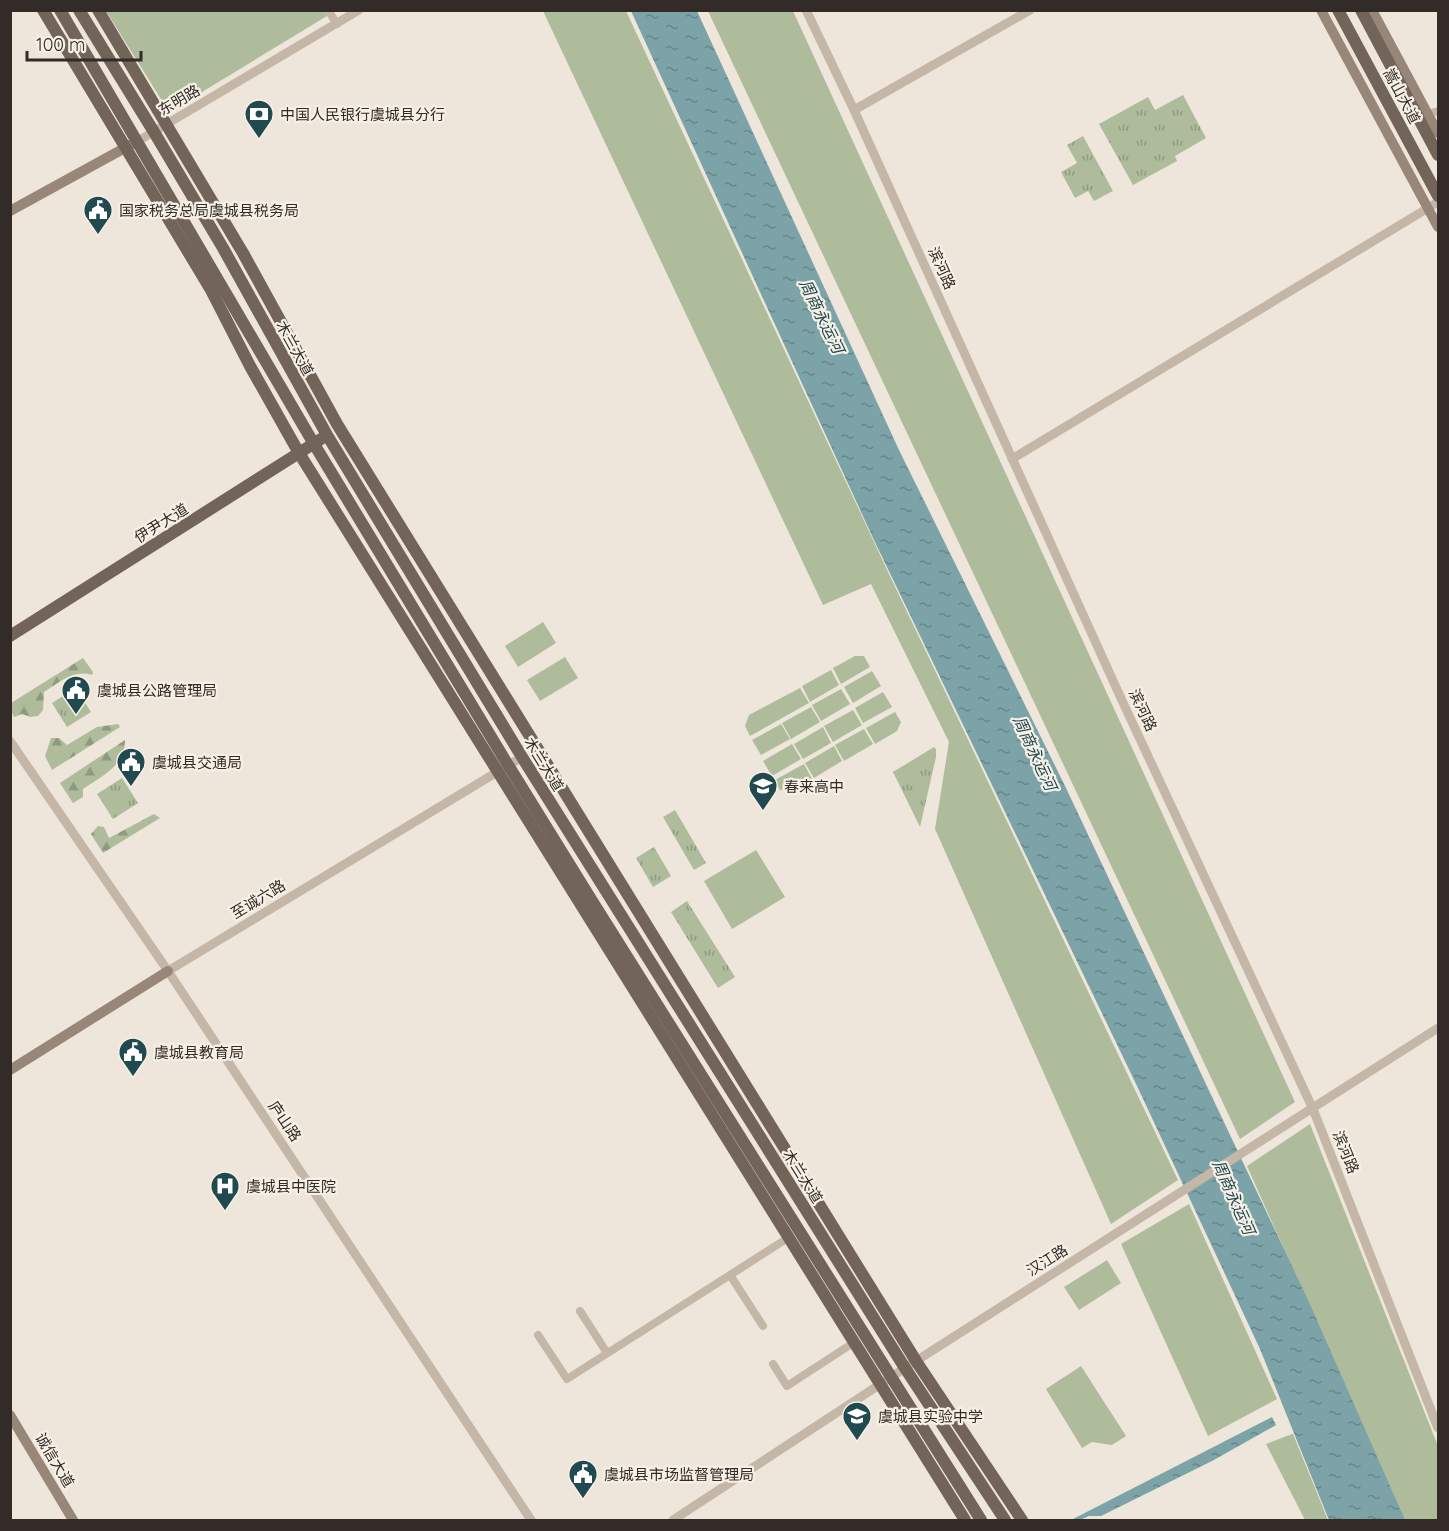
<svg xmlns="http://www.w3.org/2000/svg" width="1449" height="1531" viewBox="0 0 1449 1531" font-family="Quicksand,'Noto Sans SC',sans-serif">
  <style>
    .grass { fill: url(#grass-tufts) }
    .forest { fill: url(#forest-firs) }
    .park { fill: #afbc9c }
    .water { fill: url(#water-ripples) }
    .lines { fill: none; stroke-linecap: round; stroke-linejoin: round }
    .minor { stroke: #c5b7a7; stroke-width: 8 }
    .tertiary { stroke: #c5b7a7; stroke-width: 9 }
    .secondary { stroke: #988779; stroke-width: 10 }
    .primary { stroke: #736459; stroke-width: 12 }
    .labels { text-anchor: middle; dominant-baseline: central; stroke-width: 4.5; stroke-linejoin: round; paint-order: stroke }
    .street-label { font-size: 15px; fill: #332b27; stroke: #f7f0e6 }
    .poi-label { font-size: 15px; fill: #332b27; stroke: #f7f0e6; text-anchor: start }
    .water-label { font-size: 16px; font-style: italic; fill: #214950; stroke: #f7f0e6 }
  </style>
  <defs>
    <pattern id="grass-tufts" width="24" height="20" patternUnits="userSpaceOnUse" patternTransform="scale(1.5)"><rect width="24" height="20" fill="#afbc9c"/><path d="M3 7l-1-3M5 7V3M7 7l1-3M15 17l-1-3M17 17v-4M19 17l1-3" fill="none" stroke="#8f997f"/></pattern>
    <pattern id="forest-firs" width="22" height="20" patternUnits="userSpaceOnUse" patternTransform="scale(1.5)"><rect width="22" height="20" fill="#afbc9c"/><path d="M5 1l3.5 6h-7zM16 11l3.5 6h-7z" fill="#8f997f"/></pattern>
    <pattern id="water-ripples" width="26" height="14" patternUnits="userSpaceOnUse" patternTransform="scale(1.5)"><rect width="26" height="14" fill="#7ca4a8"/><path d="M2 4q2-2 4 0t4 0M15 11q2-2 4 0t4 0" fill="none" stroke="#668689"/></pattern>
  </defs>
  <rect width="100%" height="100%" fill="#eee6da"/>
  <g class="grass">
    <path d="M1183,95L1206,138L1175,156L1177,161L1133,185L1099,124L1148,97L1155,110Z"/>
    <path d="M1083,136L1113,191L1094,201L1088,191L1075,198L1061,172L1077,163L1067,145Z"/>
    <path d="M76,688L91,712L67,727L52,703Z"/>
    <path d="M934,747L936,749V757L920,827L893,772Z"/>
    <path d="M122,778L138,803L113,819L97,794Z"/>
    <path d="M675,810L706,863L694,870L663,817Z"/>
    <path d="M654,847L671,876L653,887L636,858Z"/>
    <path d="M687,901L735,977L718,988L671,912Z"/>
  </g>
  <g class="forest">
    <path d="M83,658L93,672L92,675C73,669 60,682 44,692L43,710L38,716L30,717L22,714L14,717L11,711V703Z"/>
    <path d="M118,724L120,727L52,770L45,756L51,738H59L67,745L97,727Z"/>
    <path d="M125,740C125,766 102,776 83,789V797L73,803L60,783Z"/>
    <path d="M154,814L160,818L103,853L91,834L98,826L104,827L109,838Z"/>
  </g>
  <g class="park">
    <path d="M323,10L327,16L169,112L106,11Z"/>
    <path d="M543,11H626L889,574L1178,1180L1111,1224L935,829L949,742L871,584L823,605Z"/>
    <path d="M708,11H793L1295,1102L1240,1139Z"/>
    <path d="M543,622L556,643L518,667L505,646Z"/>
    <path d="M855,656H864L870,667L841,684L833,668Z"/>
    <path d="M565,657L578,678L540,701L527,680Z"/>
    <path d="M831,670L839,685L810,702L802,686Z"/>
    <path d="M872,671L881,686L853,703L844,687Z"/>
    <path d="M800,688L809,703L750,736L745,726L749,715Z"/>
    <path d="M841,689L850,704L821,721L812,705Z"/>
    <path d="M883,692L892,707L863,723L855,708Z"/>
    <path d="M811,707L820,722L791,739L782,723Z"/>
    <path d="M853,710L862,725L833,742L824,726Z"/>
    <path d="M895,712L901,722L897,731L875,744L866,728Z"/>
    <path d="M781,724L790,739L761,755L752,740Z"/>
    <path d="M823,727L831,743L803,759L794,744Z"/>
    <path d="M864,729L873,744L844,761L835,745Z"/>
    <path d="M792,744L801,759L772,776L763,761Z"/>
    <path d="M834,746L842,761L814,778L805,763Z"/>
    <path d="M804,764L812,779L792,790H780L775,780Z"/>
    <path d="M756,850L785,897L732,929L704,881Z"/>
    <path d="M1310,1124L1438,1446V1520H1404L1247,1166Z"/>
    <path d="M1189,1204L1277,1399L1208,1436L1121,1244Z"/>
    <path d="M1107,1260L1121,1283L1079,1310L1064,1287Z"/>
    <path d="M1081,1366L1126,1436L1112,1445L1092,1442L1082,1448L1046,1389Z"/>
    <path d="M1292,1434H1293L1328,1520H1305L1266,1444Z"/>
  </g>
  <g class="water">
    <path d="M631,11H697L899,450L1066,788L1309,1302L1405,1520H1329L1260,1349L1137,1086L873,538Z"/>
    <path d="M1272,1417L1276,1425L1212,1461L1101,1516H1089L1080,1520L1073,1519Z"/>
  </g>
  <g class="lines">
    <g class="minor">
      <path d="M328,10L337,24"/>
      <path d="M1425,115L1438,111"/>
      <path d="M730,1275L763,1326"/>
      <path d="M580,1311L607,1353"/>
      <path d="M538,1335L567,1379L788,1238"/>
      <path d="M773,1364L787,1386L853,1343"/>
    </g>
    <g class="tertiary">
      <path d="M806,10L854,110L1125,707L1313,1109L1438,1428"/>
      <path d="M854,110L1030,10"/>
      <path d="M138,141L359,10"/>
      <path d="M1012,459L1438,202"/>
      <path d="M10,741L168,971L531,1520"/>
      <path d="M168,971L522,757"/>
      <path d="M673,1520L905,1368L1438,1028"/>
    </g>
    <g class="secondary">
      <path d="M1321,10L1438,227"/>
      <path d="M1372,10L1438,133"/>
      <path d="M10,211L132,144"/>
      <path d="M10,1070L168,971"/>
      <path d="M10,1415L73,1520"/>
    </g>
    <g class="primary">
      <path d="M43,10L211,290L250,366L299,453L965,1520"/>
      <path d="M60,10L314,444L508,765L592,901L981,1520"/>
      <path d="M79,10L154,132L223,248L327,435L522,757L905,1368L1005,1520"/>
      <path d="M98,10L243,253L337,424L916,1361L1022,1520"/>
      <path d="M1338,10L1438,196"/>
      <path d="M1361,10L1438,155"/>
      <path d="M10,636L321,439"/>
    </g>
  </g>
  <defs>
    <g id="bank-pin" transform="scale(1.5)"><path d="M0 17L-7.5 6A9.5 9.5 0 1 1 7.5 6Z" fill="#214950" stroke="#f7f0e6"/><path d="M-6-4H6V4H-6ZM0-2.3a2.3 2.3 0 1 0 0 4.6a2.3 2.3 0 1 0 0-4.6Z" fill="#fff"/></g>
    <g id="civic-pin" transform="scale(1.5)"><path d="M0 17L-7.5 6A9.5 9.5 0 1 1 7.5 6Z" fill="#214950" stroke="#f7f0e6"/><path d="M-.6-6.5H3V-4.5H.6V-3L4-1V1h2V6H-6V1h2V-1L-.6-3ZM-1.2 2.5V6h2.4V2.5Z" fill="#fff"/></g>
    <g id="school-pin" transform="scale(1.5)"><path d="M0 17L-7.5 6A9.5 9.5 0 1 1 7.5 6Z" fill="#214950" stroke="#f7f0e6"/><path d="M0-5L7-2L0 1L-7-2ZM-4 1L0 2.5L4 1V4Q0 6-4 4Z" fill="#fff"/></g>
    <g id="hospital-pin" transform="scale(1.5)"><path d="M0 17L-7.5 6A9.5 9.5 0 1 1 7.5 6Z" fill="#214950" stroke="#f7f0e6"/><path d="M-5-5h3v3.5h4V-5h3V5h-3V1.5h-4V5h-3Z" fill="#fff"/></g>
  </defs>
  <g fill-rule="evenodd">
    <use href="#bank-pin" x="259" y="114"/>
    <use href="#civic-pin" x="98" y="210"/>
    <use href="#civic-pin" x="76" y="690"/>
    <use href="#civic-pin" x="131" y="762"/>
    <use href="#school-pin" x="763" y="786"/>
    <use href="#civic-pin" x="133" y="1052"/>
    <use href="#hospital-pin" x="225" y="1186"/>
    <use href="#school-pin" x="857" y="1416"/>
    <use href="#civic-pin" x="583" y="1474"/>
  </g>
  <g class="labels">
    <g class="street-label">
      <text transform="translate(1402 96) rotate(62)">嵩山大道</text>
      <text transform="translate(179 100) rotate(-30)">东明路</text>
      <text transform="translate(942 268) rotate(66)">滨河路</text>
      <text transform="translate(295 348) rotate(61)">木兰大道</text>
      <text transform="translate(161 523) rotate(-32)">伊尹大道</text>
      <text transform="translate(1143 710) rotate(65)">滨河路</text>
      <text transform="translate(544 764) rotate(58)">木兰大道</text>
      <text transform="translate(258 899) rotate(-31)">至诚六路</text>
      <text transform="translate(285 1121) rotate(56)">庐山路</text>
      <text transform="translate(1346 1152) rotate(68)">滨河路</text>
      <text transform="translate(803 1176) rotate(58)">木兰大道</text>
      <text transform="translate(1047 1260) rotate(-32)">汉江路</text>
      <text transform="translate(55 1460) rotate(59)">诚信大道</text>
    </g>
    <g class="poi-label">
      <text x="280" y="114">中国人民银行虞城县分行</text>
      <text x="119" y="210">国家税务总局虞城县税务局</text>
      <text x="97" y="690">虞城县公路管理局</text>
      <text x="152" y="762">虞城县交通局</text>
      <text x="784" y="786">春来高中</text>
      <text x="154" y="1052">虞城县教育局</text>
      <text x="246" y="1186">虞城县中医院</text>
      <text x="878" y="1416">虞城县实验中学</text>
      <text x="604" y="1474">虞城县市场监督管理局</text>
    </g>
    <g class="water-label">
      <text transform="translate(822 316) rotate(64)">周商永运河</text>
      <text transform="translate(1035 753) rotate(65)">周商永运河</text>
      <text transform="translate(1234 1197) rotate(66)">周商永运河</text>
    </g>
  </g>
  <rect width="1449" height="1531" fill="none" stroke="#332b27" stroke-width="24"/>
  <path d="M27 51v9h114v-9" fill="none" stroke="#332b27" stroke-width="3"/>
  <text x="36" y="51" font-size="18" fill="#332b27" stroke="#f7f0e6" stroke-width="4.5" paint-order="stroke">100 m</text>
</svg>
